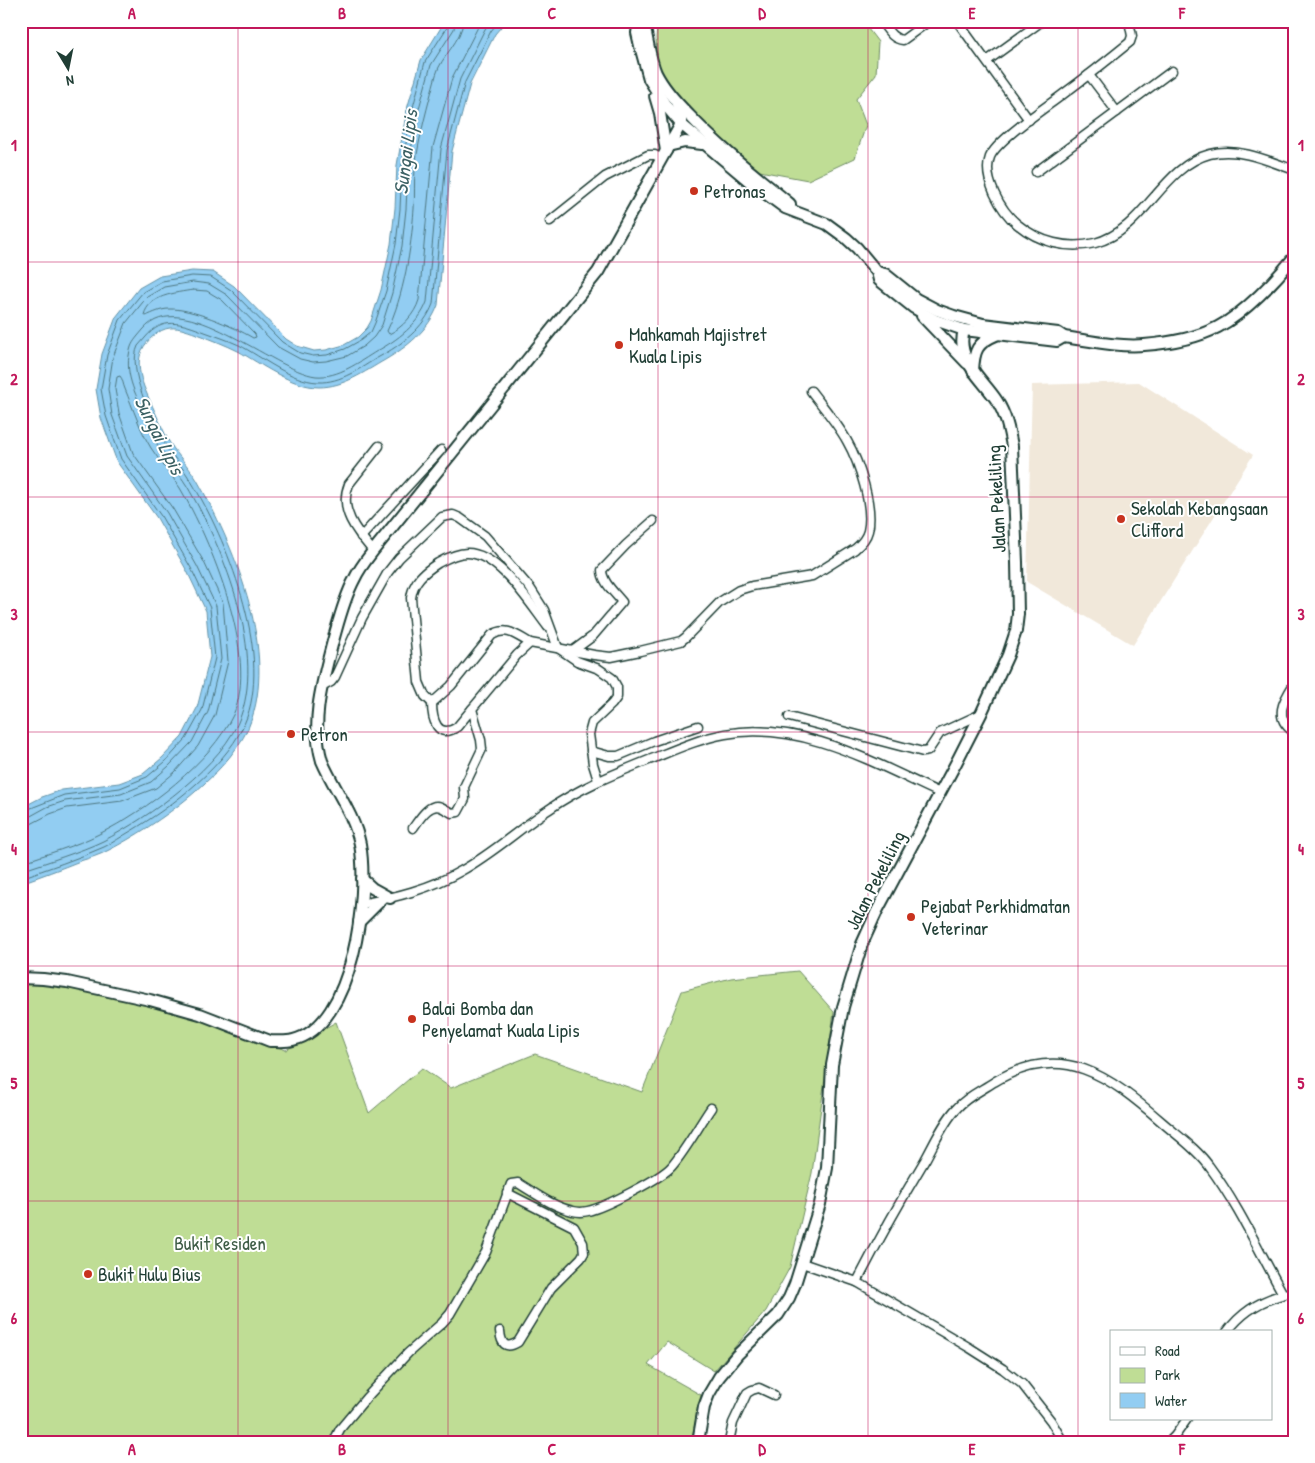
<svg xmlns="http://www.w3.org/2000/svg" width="1315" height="1463" viewBox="0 0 1315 1463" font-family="'Patrick Hand',sans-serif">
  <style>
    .built { fill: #f1e8da }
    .green { fill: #bfdd95; stroke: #6f8d64 }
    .water { fill: #92cdf2; stroke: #6493a6 }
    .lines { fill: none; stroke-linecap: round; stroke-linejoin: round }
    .shore { stroke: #4d7780; stroke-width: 1 }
    .street-casing { stroke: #1f3d34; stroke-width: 11 }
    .secondary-casing { stroke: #1f3d34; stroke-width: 14 }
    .street { stroke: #fff; stroke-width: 8 }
    .secondary { stroke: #fff; stroke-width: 10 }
    .grid { fill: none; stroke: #c2185b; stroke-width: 1; stroke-opacity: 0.55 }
    .poi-dot { fill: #c8321e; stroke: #fff; stroke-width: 2 }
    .labels { text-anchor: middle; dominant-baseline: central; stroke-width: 4; stroke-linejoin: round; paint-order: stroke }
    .poi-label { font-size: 19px; fill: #1f3d34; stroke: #fff; text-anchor: start }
    .street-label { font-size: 19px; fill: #1f3d34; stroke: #fff }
    .park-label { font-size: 19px; fill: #3f5d47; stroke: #fff }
    .water-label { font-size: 20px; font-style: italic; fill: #3c6164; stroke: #fff }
    .neatline { fill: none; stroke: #c2185b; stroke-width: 2 }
    .grid-label { font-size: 16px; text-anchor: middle; font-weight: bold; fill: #c2185b }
  </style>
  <rect width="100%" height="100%" fill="#fff"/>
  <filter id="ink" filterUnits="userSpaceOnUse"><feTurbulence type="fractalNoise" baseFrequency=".02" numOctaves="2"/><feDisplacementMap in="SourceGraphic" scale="10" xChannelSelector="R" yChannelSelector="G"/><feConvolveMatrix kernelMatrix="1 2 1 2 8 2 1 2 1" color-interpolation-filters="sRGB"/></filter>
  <g filter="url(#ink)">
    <path class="built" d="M1139,382L1253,455L1133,645L1027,582L1032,385Z"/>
    <g class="green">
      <path d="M658,21H862L878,42L876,74L856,99L866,125L855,158L808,180L754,170L688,111L658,70L656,37Z"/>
      <path d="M798,971L834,1012L812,1173L790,1267L766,1311L714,1371L667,1342L648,1365L701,1395L691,1442H21V979H29L177,1010L286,1050L336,1022L369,1113L422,1068L451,1088L535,1054L642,1092L682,991L731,978Z"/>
    </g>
    <path class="water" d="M445,21H506L495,34L470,84L452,151L438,305C429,330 407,347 385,360C364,372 344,387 319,387C292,387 261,364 238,351C226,345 213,340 200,335C190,332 180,327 170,328C159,329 147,340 142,350C133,371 148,395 156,414C160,422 163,430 167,438C175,453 188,465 197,480C233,544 276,645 252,718C236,770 156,826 109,850C100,855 90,858 80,861C60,869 41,876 21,883V808L42,797L62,790L119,783L143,774L162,758L182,737L197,708L210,657L206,611L187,571L157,518L117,462L101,418L96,389L102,354L116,317L139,288L160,276L192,271L213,272L234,286L286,339L297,346L314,351L326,350L344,345L358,337L367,328L371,321L381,290L391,244L395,208L397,165L407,109L421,60Z"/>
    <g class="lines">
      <g class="shore">
        <path d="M463,21C462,41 441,56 436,75C428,105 419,136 415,168C414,182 415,196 414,209C411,250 404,295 387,331L389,334C402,328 415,314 419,300L433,147L452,78L481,21"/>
        <path d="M193,290L207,291L222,300L255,334L256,337L253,338C233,326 191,308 169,309C161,309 153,313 146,316L144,315C149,295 175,293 193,290Z"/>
        <path d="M21,812L64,795L120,788L147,777L165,762L186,739L202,710L215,658L210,608L191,568L161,516L121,459L106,416L101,389L107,355L120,320L143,292L162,281L192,276L211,277L231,290L282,342L300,353L313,356L327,355L345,349L361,340L371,332L375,323L386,291L396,244L400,209L402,165L412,111L425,62L448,26L449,21"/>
        <path d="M21,818H27L47,807L65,801L121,794L151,782L169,766L192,742L208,712L221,659L216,606L197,566L167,513L127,456L112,415L108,389L113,357L126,323L147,297L164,287L193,282L209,284L227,295L278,347L300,359L313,362L326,361L347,356L364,346L374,337L382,325L392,293L402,246L406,209L408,166L418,112L431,65L454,29L455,21"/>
        <path d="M21,826L29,825L50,814L67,808L122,801L156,788L175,772L198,746L215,715L228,661L223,603L204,562L173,509L133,453L119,413L115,389L117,377L120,376C123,379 123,385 125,389C133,408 140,430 151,448C160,462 171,474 180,488C210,539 260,658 233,715C211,762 146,811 99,834C76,846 46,854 21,863"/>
        <path d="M21,871C47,862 80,852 103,841C148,818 225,764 241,715C265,647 221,544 187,486C178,471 166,458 157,444C152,435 149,425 145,415C135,393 123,372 131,347C133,341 139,335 143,330C181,284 273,371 316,376C338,378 359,362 377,351C397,340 419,324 427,302L441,149L460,79L485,29L491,21"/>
        <path d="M21,878C49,868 77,859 104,847C113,843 122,836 131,831C171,807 231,763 247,717C271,649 227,540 191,481C183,467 170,454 162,439C151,418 127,369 138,346C140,343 143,341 145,338C163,316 181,323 205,332C216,336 228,340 239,345C262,357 291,381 318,382C341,383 360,368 379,357C401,345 424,328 433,304L447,150L465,82L491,31L499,21"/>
      </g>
      <g class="street-casing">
        <g id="street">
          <path d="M881,21C888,30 892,39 903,40L929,21"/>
          <path d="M957,21L1029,120"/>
          <path d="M1129,21L1132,36L1130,42C1108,60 1085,78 1062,95C1045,108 997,140 990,157C982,178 1001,211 1017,224C1039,242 1067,250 1095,243C1145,230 1161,167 1210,154C1238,147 1267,160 1294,170"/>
          <path d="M987,61L1042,21"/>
          <path d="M1089,75L1117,112"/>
          <path d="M1036,172L1172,71"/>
          <path d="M550,221L605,177L648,155H655L661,159"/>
          <path d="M361,537L441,450"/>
          <path d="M373,551C357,532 338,510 349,484L379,446"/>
          <path d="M530,643C516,635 507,626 492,635L451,686L432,703L425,696L419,682L411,598C413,581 424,572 438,563C447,558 457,553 467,553C499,553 530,604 548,627"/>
          <path d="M574,650L593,636L622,602C615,593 602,582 602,570L626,545L653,521"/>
          <path d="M1294,684C1283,701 1273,718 1294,732"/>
          <path d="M322,687L331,682L335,677L362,618L388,572L399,558L442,517L453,515L460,518L485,536L530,588L544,610L558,648L577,661L599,669L612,678L617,687V697L612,704L592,723L589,734L593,764L598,780"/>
          <path d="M432,703C432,719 437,740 457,727L472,709"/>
          <path d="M789,717L923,752L928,751L940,733L981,714"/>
          <path d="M591,751L609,756H618L654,741L698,726"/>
          <path d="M413,828C419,820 429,802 441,807C445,809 448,811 452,813L458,812L465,799L464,787L482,749L481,740L472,709L517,655L530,643L594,655L611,657L640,651L681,641L686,637L720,602L739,590L752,586L812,576L855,549C861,544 866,539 868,531C874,507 859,462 847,441C837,423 823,407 811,391"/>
          <path d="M361,904C396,897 430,889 461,871C492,854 519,829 548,810C579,788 614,774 649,760C674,750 698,739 725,734C800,720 874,763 940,793"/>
          <path d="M802,1263L857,1282L970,1348L1003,1369L1022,1384L1051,1421L1063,1442"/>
          <path d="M857,1282C878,1241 901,1200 925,1160C934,1144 944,1121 957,1108C966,1097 982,1090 994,1082C1063,1040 1110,1077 1162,1122C1178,1136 1197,1149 1209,1166C1238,1205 1259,1251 1283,1294"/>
          <path d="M500,1331C501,1343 505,1350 518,1342L551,1288L581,1258L584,1253L583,1243L574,1227L507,1193"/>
          <path d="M1227,1332C1243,1310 1267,1297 1294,1292"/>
          <path d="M336,1442V1437L340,1429L366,1398L408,1353L442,1323L450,1314L486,1252L511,1184L518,1183C535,1193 553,1207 573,1211C577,1212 584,1212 588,1211C605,1207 662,1178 672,1166C687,1148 698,1127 711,1108"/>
          <path d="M729,1442L733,1423L747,1393L752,1390L759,1388L774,1395"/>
          <path d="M1169,1442L1175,1436L1187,1419"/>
        </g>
      </g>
      <g class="secondary-casing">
        <g id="secondary">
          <path d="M639,21L637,33L640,46L649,79L666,106L681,124L750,182L785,208L827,224L846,238L857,248L877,272L879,280L914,308L935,320L964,330L1057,341L1064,337"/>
          <path d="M643,21C648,38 649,57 656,73C664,89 677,103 689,115C720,148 755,175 790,204V206"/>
          <path d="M655,96L660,113L666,151"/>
          <path d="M668,146L685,142L702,144"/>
          <path d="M877,272L885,274L916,299L937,310L954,316L983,324L1058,333L1064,337C1091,341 1118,347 1144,345C1169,343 1197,338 1218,327C1245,313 1276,280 1294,257"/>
          <path d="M922,316L967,363"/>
          <path d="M973,371C974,350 977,343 996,335"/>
          <path d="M362,879L372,888L390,898"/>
          <path d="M359,922L381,900"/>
          <path d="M21,978L43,979L67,982L150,1000L200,1014L270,1041C278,1041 286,1042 293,1040C354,1026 369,894 360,844C354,814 334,789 322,761C310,721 323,680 333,641C339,620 344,599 354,580C359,569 366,560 373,551L598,272L681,124L682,114L676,102"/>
          <path d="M698,1442L704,1407L709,1394L719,1377L737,1355L778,1315L789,1298L795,1284L820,1204L827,1168L832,1065L843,1007L862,944L877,911L956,763L981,714L1008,655L1016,631L1018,614L1017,562L1012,446C1009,430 1006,415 997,401C983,379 955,360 964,330"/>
        </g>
      </g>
      <use href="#street" class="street"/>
      <use href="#secondary" class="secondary"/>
    </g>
  </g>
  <path class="grid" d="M238,21V1442M448,21V1442M658,21V1442M868,21V1442M1078,21V1442M21,262H1294M21,497H1294M21,732H1294M21,966H1294M21,1201H1294"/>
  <g class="poi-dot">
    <circle cx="694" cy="191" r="5"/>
    <circle cx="619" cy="345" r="5"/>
    <circle cx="1121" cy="519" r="5"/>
    <circle cx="291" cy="734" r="5"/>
    <circle cx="911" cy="917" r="5"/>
    <circle cx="412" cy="1019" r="5"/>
    <circle cx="88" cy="1274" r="5"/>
  </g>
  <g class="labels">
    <g class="poi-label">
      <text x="704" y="191">Petronas</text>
      <text x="629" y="334">Mahkamah Majistret<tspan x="629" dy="22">Kuala Lipis</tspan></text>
      <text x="1131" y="508">Sekolah Kebangsaan<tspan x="1131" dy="22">Clifford</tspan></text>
      <text x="301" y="734">Petron</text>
      <text x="921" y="906">Pejabat Perkhidmatan<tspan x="921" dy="22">Veterinar</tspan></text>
      <text x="422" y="1008">Balai Bomba dan<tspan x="422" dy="22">Penyelamat Kuala Lipis</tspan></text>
      <text x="98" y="1274">Bukit Hulu Bius</text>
    </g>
    <g class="street-label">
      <text transform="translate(996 499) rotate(-93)">Jalan Pekeliling</text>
      <text transform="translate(875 880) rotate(-63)">Jalan Pekeliling</text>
    </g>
    <g class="park-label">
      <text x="220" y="1243">Bukit Residen</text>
    </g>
    <g class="water-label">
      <text transform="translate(405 152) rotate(-83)">Sungai Lipis</text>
      <text transform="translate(160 435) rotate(63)">Sungai Lipis</text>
    </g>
  </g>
  <rect width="1315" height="1463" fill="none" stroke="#fff" stroke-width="55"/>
  <rect x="1110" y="1330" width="162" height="90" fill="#ffffff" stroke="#a5b1ae"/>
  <rect x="1120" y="1347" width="25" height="8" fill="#ffffff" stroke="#a5b1ae"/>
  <text x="1155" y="1356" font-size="15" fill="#1f3d34">Road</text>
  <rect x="1120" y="1368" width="25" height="15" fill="#bfdd95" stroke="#a5b1ae"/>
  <text x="1155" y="1380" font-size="15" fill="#1f3d34">Park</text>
  <rect x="1120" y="1393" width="25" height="15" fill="#92cdf2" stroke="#a5b1ae"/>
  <text x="1155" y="1406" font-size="15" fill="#1f3d34">Water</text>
  <g transform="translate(68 68) rotate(170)" stroke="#ffffff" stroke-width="4" paint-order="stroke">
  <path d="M0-4L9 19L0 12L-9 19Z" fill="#1f3d34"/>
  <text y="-8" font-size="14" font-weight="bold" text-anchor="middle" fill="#1f3d34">N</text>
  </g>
  <rect x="28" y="28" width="1260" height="1408" class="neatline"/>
  <g class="grid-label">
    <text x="132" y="19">A</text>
    <text x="342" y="19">B</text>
    <text x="552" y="19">C</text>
    <text x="762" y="19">D</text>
    <text x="972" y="19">E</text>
    <text x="1182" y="19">F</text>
    <text x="14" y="151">1</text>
    <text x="1301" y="151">1</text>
    <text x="14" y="385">2</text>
    <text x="1301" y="385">2</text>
    <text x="14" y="620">3</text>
    <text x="1301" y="620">3</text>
    <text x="14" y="855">4</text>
    <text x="1301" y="855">4</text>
    <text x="14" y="1089">5</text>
    <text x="1301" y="1089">5</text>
    <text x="14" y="1324">6</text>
    <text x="1301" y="1324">6</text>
    <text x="132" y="1455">A</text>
    <text x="342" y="1455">B</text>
    <text x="552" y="1455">C</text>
    <text x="762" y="1455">D</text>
    <text x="972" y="1455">E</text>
    <text x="1182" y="1455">F</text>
  </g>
</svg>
